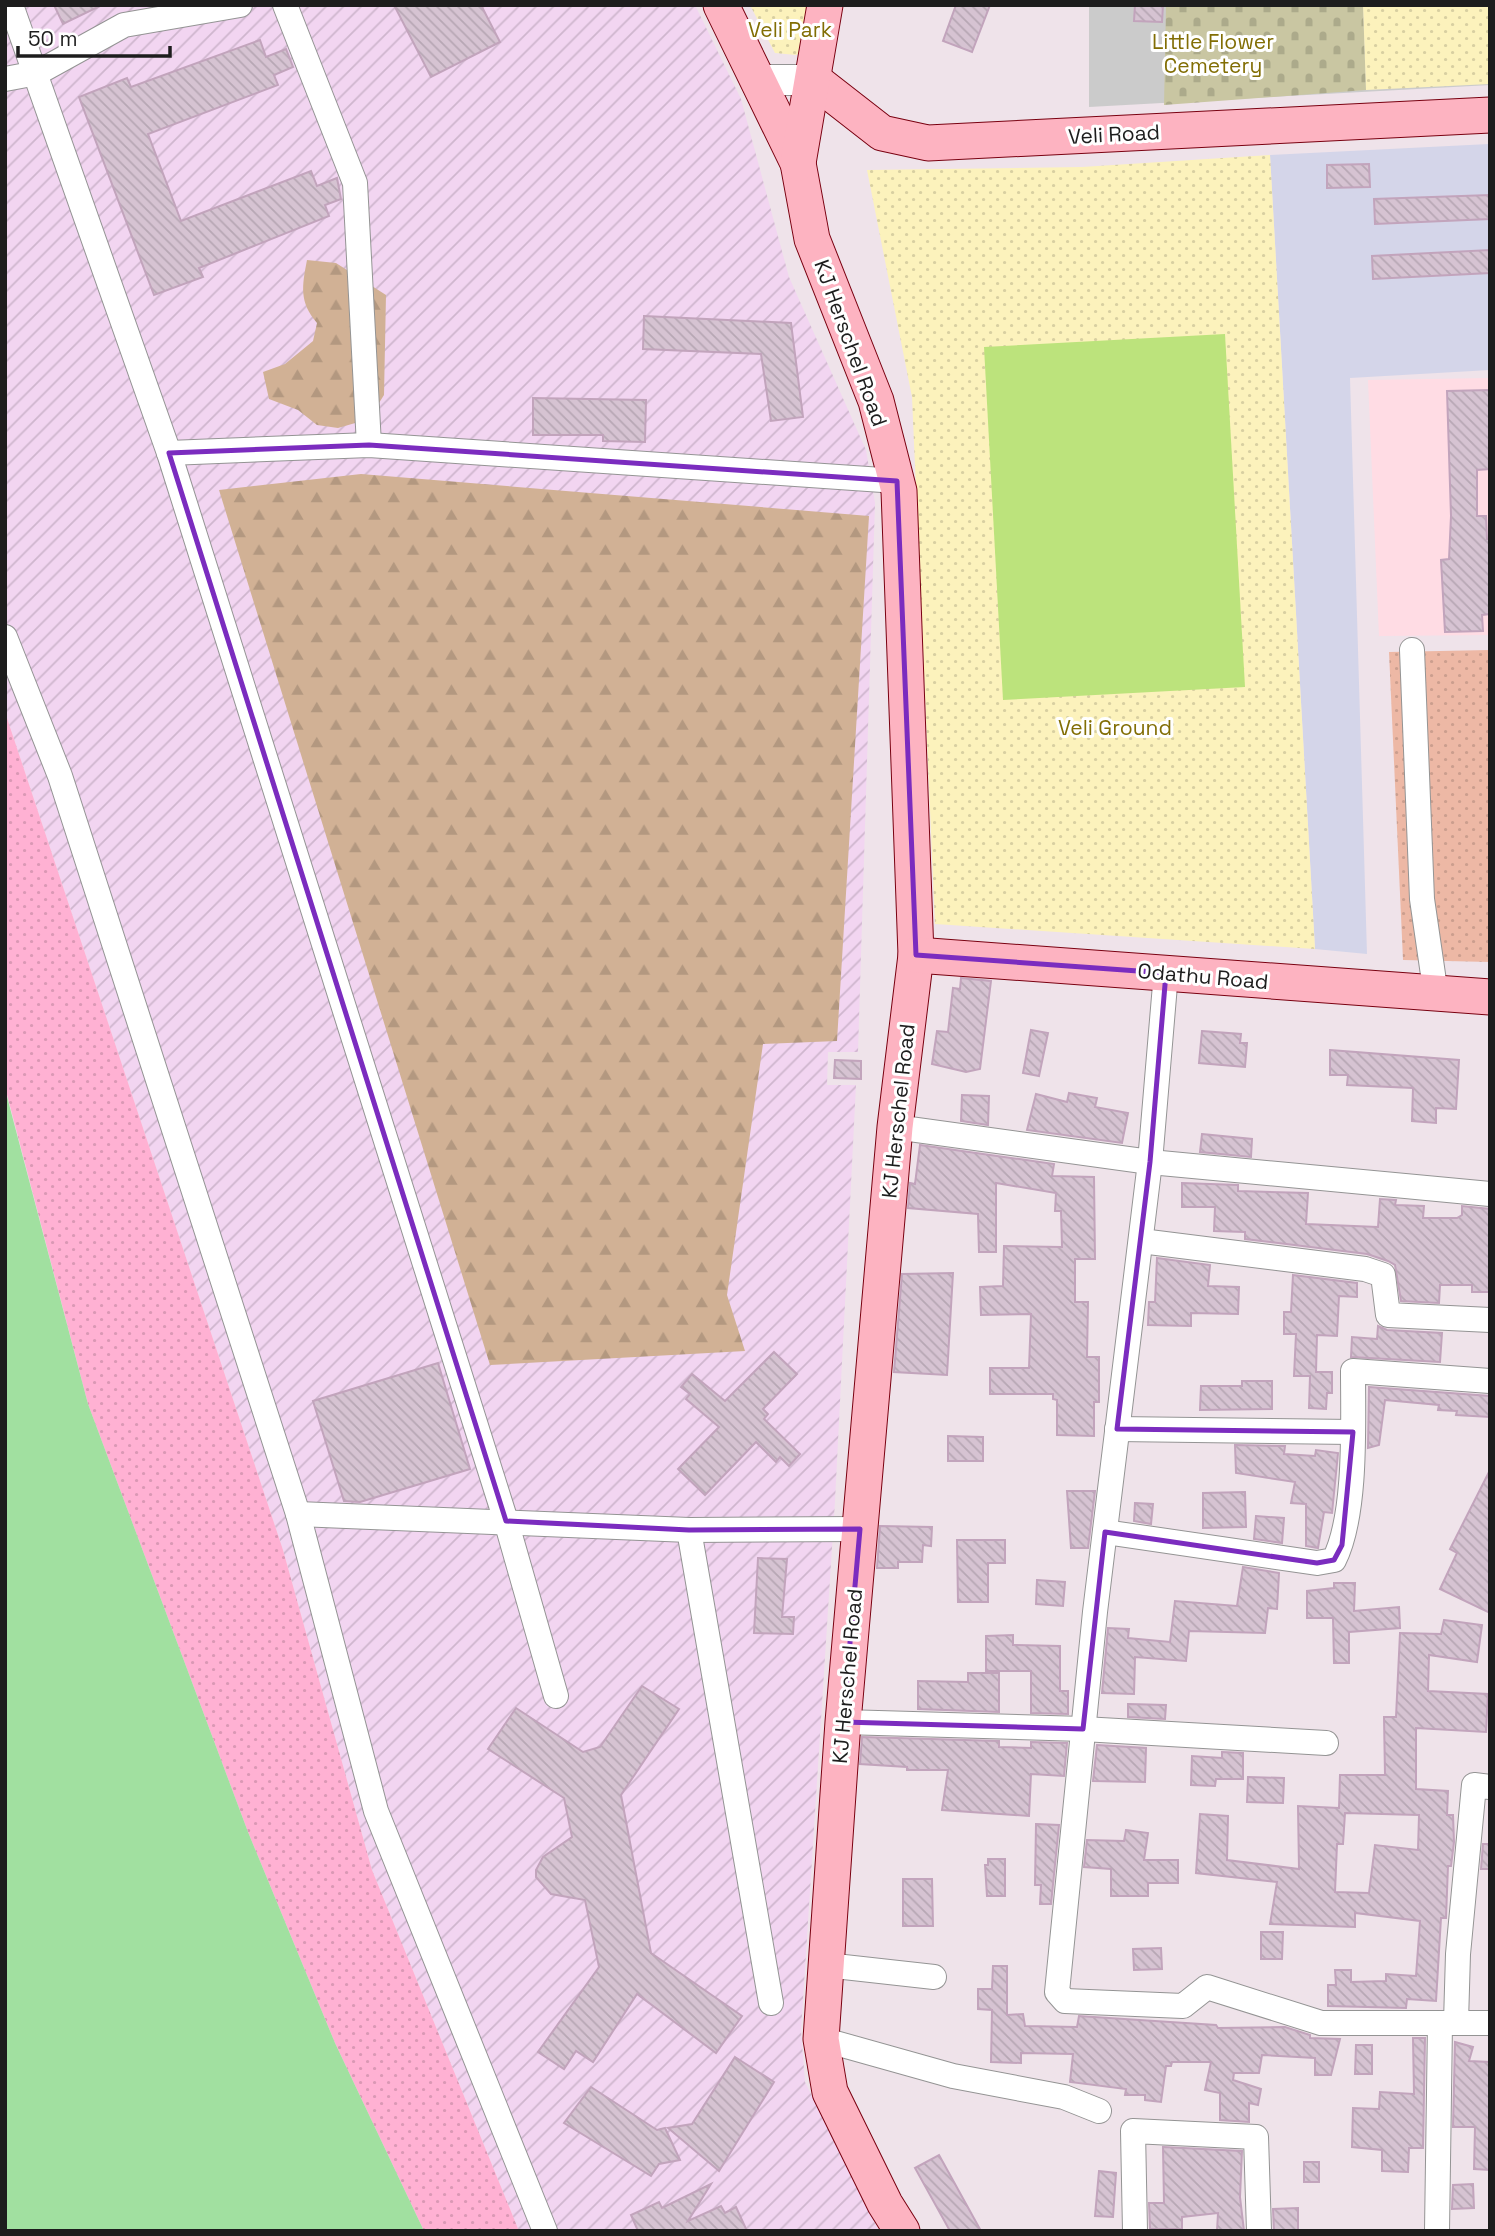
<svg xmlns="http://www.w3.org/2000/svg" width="1495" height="2236" viewBox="0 0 1495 2236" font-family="'Space Grotesk',sans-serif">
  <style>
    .industrial { fill: #d4d5e9 }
    .education { fill: #ffdce4 }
    .religious { fill: #cbcbcb }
    .military { fill: url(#military-furrows) }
    .grass { fill: url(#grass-dots) }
    .forest { fill: url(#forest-firs) }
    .sand { fill: url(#sand-dots) }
    .cemetery { fill: url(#cemetery-stones) }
    .park { fill: url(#park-dots) }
    .pitch { fill: #bce37c }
    .water { fill: #a1e0a0 }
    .building { fill: url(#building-back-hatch); stroke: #c2a4bc; stroke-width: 2; fill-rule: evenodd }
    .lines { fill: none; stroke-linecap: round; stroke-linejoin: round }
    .minor-casing { stroke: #949494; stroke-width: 26 }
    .tertiary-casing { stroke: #949494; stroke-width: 32 }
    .secondary-casing { stroke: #790010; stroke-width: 37 }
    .minor { stroke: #fff; stroke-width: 24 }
    .tertiary { stroke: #fff; stroke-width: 30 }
    .secondary { stroke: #fdb3c1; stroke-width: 35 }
    .marked { fill: none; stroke: #7b2cbf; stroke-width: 5; stroke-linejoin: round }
    .labels { text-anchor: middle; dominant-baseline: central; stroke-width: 6; stroke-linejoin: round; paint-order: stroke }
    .park-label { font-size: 21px; fill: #826e05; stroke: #fff }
    .street-label { font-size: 21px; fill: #1d1d1d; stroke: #fff }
  </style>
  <defs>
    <pattern id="military-furrows" width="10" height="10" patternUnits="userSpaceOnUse" patternTransform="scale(1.75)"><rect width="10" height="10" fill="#f2d5f1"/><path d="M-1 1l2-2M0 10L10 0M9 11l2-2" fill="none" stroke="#cfb6ce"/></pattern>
    <pattern id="grass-dots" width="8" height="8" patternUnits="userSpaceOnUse" patternTransform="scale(1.75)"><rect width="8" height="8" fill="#edb8a5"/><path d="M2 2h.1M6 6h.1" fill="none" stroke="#cb9e8e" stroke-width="1.8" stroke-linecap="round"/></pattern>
    <pattern id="forest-firs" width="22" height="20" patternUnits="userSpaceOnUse" patternTransform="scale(1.75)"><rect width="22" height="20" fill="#d1b195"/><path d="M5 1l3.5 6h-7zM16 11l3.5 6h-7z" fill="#b39880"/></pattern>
    <pattern id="sand-dots" width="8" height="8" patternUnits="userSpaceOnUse" patternTransform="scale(1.75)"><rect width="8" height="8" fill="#ffb1d3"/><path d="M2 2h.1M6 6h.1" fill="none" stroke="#da98b5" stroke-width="1.8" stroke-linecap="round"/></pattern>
    <pattern id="cemetery-stones" width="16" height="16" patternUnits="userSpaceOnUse" patternTransform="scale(1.75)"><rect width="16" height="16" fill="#c9c6a2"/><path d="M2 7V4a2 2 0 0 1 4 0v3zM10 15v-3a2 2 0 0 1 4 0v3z" fill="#acaa8b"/></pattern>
    <pattern id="park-dots" width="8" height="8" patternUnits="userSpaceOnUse" patternTransform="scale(1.75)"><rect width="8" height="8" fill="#fcf2bc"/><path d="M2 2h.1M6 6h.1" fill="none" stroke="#d8cfa1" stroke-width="1.8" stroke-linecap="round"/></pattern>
    <pattern id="building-back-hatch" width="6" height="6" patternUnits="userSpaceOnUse" patternTransform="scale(1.75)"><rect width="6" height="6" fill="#d6c3d2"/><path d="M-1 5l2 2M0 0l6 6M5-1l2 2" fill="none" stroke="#b7a7b4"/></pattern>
  </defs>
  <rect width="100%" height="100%" fill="#efe3ea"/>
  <path class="industrial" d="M1489,144L1490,370L1350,378L1367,954L1315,949L1270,155Z"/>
  <path class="education" d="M1490,378V635L1379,636L1368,380Z"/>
  <path class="religious" d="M1089,5H1490V85L1089,107Z"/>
  <path class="military" d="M5,5H695L741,99L789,277L866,450L875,503L858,1052H828L827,1085H856L835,1501L801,2031L805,2082L879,2231H519L372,1870L283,1550L5,712Z"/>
  <path class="grass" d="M1490,650V962L1403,960L1389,652Z"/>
  <g class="forest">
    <path d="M307,260L336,263L386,295L384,395L369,419L338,428L317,425L298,410L269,399L263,372L285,364L313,341L317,323C299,302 302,286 307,260Z"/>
    <path d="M361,474L869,516L837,1041L763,1044L727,1295L745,1351L490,1365L219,490Z"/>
  </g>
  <path class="sand" d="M5,712L283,1550L372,1870L519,2231H424L335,2043L248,1832L88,1404L5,1087Z"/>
  <path class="cemetery" d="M1166,5H1363L1366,90L1164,105Z"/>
  <g class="park">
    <path d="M750,5H815L809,48L796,55L775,53Z"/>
    <path d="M1363,5H1490V84L1366,90Z"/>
    <path d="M1270,155L1315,949L935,924L912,397L867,170L1082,167Z"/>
  </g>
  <path class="pitch" d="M1225,334L1245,687L1003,700L984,347Z"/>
  <path class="water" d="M5,1089L88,1404L248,1832L335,2043L424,2231H5Z"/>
  <g class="building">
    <path d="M54,5H102L63,24Z"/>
    <path d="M394,5H481L500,42L431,77Z"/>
    <path d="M956,5H990L972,52L943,41Z"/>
    <path d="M1135,5H1163L1162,22L1134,21Z"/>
    <path d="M260,40L266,57L286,49L293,67L274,75L278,85L148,134L181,221L311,171L317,186L337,178L341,199L325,205L329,216L199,268L203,277L154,295L79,97L127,78L131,87Z"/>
    <path d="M1369,164L1370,187L1327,188V165Z"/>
    <path d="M1490,195V219L1375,224L1374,199Z"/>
    <path d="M1490,250V273L1373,279L1372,256Z"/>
    <path d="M644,316L791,323L803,417L771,421L761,354L643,349Z"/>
    <path d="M1490,390V469L1477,470V516H1486L1487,539H1490V614L1482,615L1483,631L1445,632L1441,560L1449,559L1451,516L1447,391Z"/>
    <path d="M533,398L646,400L645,442L603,441V435H533Z"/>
    <path d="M961,978L991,981L980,1069L966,1072L932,1064L937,1031L948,1032L953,988L960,989Z"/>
    <path d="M1031,1030L1048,1033L1039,1076L1023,1073Z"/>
    <path d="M1202,1031L1241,1034L1240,1043H1247L1245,1067L1199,1063Z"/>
    <path d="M1330,1050L1459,1060L1456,1109L1436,1108V1123L1412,1121L1413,1088L1347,1085L1348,1075H1330Z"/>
    <path d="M835,1060L861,1061V1079L834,1078Z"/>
    <path d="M1069,1093L1097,1098L1095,1107L1128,1113L1122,1143L1027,1130L1036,1094L1067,1102Z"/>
    <path d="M962,1095L989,1096L988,1125L961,1121Z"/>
    <path d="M1202,1134L1252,1139L1251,1157L1200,1152Z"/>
    <path d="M920,1145L1054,1164L1052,1176L1094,1177L1095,1259H1075V1302H1088L1087,1357H1099V1402H1094V1436L1057,1435V1400L1053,1399V1394H990V1368H1029L1031,1314L981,1315L980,1287L1003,1286L1004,1246L1062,1247L1061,1211H1055L1056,1193L996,1183V1252H979L978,1214L908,1208L910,1183L915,1184Z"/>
    <path d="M1182,1183L1238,1185V1191L1308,1193L1306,1224L1378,1227L1380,1199L1396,1200L1395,1205L1424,1206L1423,1218H1457L1462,1215V1206L1490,1209V1292H1472V1285H1440L1439,1303L1401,1301L1395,1265L1388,1261L1367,1254L1245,1239V1232L1214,1231L1215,1207H1182Z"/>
    <path d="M1157,1258L1210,1265L1208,1286L1239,1287L1238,1314L1191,1313V1326L1148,1325L1149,1302H1155Z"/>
    <path d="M953,1273L947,1375L894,1372L902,1274Z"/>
    <path d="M1293,1275L1357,1283V1297L1339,1296L1337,1336L1317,1335L1316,1372H1332V1393H1327L1326,1409L1309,1408L1310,1376H1294L1296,1334H1284V1312H1291Z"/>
    <path d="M1378,1326L1387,1330L1442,1333L1440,1362L1351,1357L1352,1337L1377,1339Z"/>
    <path d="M774,1352L797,1374L763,1409L768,1414L764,1419L800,1454L789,1466L780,1457L776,1462L756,1442L705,1495L678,1469L719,1427L686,1399L690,1394L681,1387L692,1374L725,1401Z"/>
    <path d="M438,1363L470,1469L360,1502L344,1501L313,1401Z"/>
    <path d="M1242,1381H1272V1409L1200,1410L1201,1386H1242Z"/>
    <path d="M1369,1387L1490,1396V1417L1456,1415L1457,1411L1438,1410L1439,1405L1385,1400L1379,1445L1368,1448Z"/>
    <path d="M948,1436L983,1437V1461H948Z"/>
    <path d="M1235,1445L1285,1446L1284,1454L1315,1456L1316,1450L1338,1453L1332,1513L1324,1512L1318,1548L1306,1546V1504L1291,1503L1295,1482L1236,1473Z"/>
    <path d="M1490,1470V1613L1440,1589L1457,1553L1450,1549Z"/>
    <path d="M1067,1491H1095L1088,1548H1071Z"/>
    <path d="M1245,1492L1246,1527L1203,1528V1493Z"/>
    <path d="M1135,1503L1153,1504L1151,1524L1134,1521Z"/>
    <path d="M1256,1516L1284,1518L1282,1543L1254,1539Z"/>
    <path d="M880,1526L932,1527L931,1546L923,1545L922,1562H898V1568H877Z"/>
    <path d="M957,1540H1005V1563H988V1602H958Z"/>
    <path d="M758,1558L787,1559L782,1617H794L793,1634L754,1633Z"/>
    <path d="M1243,1567L1279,1573L1277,1609L1268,1608L1265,1633L1189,1631L1186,1661L1135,1657L1134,1694L1102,1693L1108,1628L1129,1629L1128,1638L1170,1642L1175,1601L1237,1606Z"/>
    <path d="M1037,1580L1065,1582L1063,1606L1036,1604Z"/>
    <path d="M1334,1583H1355L1354,1611L1399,1607L1400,1628L1349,1632V1663H1334L1333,1618H1307V1591L1334,1588Z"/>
    <path d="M1444,1620L1482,1625L1477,1662L1429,1655L1428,1691L1488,1694L1486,1732L1416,1728V1789L1448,1791L1447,1815H1453L1454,1842L1451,1866H1448L1446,1918H1441L1436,2001L1407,1999L1406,2008L1328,2006V1985H1336L1335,1970H1351V1982L1386,1981V1974L1416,1976L1420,1921L1355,1913V1927L1270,1924L1277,1882L1196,1873L1200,1814L1228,1816L1227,1860L1299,1869L1298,1806L1339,1808L1340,1775H1385L1384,1717H1396L1400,1633L1441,1634ZM1345,1813L1419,1815L1418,1850L1375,1845L1369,1893L1335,1892L1337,1844H1343Z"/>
    <path d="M1013,1635V1645L1060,1646V1691H1068V1714L1031,1713V1671H986V1636Z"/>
    <path d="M968,1673H999V1712L918,1709V1681L968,1682Z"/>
    <path d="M642,1686L679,1709L621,1795L651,1953L742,2016L716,2053L637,1994L593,2062L576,2051L564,2069L538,2052L599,1967L585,1900L551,1894L536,1877V1870L543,1857L572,1837L564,1798L488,1749L516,1708L583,1752L600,1747Z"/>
    <path d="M1128,1704L1166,1705L1165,1719L1128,1717Z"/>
    <path d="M862,1737L999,1741V1747L1031,1748V1742L1067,1743L1064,1776L1031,1774L1029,1816L942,1810L948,1770H907V1767L860,1764Z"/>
    <path d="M1097,1745L1146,1748L1145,1782L1093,1781Z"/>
    <path d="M1222,1752L1243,1753V1779H1216L1215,1786L1191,1785L1192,1756L1222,1758Z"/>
    <path d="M1248,1777L1284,1778L1283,1803L1247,1802Z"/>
    <path d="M1036,1824L1059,1825L1051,1904H1040L1041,1885H1035Z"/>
    <path d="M1126,1830L1148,1833L1144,1860H1178V1883H1148V1896H1111V1869L1084,1867L1087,1840L1124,1841Z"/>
    <path d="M1483,1844H1490V1869H1481Z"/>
    <path d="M988,1859H1005V1896H987L985,1865H988Z"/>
    <path d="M903,1879H932L933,1926H903Z"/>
    <path d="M1261,1932H1283L1282,1959H1261Z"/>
    <path d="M1161,1948L1162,1969L1134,1970L1133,1949Z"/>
    <path d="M993,1966H1007V2015L1023,2014L1025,2026L1077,2027L1079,2016L1216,2025L1218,2028L1285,2027L1310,2035V2038L1340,2039L1331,2075H1315V2058L1262,2055L1259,2073H1234L1233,2080L1261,2089L1258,2105L1249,2103V2122L1220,2120V2093L1205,2090L1211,2062H1172L1171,2066H1166L1161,2102L1145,2100V2095H1125L1126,2089L1070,2082L1073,2054L1021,2053V2063L991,2062L992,2010L978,2009V1989H992Z"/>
    <path d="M1413,2038H1425L1423,2148H1409L1408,2172L1382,2171V2150L1352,2147L1353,2108L1379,2109L1380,2092L1414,2094Z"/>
    <path d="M1455,2042L1473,2047L1469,2061L1490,2062V2170L1474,2169L1475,2127H1453Z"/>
    <path d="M1356,2045H1372V2074H1355Z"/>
    <path d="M735,2057L774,2082L719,2171L668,2128L692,2124Z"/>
    <path d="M591,2087L657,2130L665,2128L680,2160L659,2164L651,2176L564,2123Z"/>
    <path d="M1163,2147L1242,2151L1240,2197L1244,2231H1217L1218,2213L1182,2217V2229H1150L1149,2203H1164Z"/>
    <path d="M939,2155L981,2231H950L915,2168Z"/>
    <rect x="1304" y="2162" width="15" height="20"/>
    <path d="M1099,2171L1116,2173L1113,2217L1095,2216Z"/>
    <path d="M711,2184L688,2221L721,2206L725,2213L736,2207L747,2231H638L631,2215L659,2202L662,2208Z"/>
    <path d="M1473,2184L1474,2208L1452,2209L1453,2185Z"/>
    <path d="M1298,2208V2231H1274L1273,2209Z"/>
  </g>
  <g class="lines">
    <g class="minor-casing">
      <g id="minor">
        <path d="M11,5L169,453L506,1521L556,1696"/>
        <path d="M285,5L355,183L369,445"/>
        <path d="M5,79L37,73L124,25L240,5"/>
        <path d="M169,453L369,445L897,481"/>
        <path d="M5,637L60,776L298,1514L376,1811L545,2231"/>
        <path d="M1412,650L1422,899L1436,995"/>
        <path d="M1166,973L1150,1162L1095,1612L1057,1992L1065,2001L1183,2006L1207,1987L1321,2023H1490"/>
        <path d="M895,1127L1150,1162L1490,1194"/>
        <path d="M1141,1241L1365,1269L1383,1275L1388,1315L1490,1320"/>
        <path d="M1117,1429L1353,1432"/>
        <path d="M298,1514L689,1530L860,1529"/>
        <path d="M689,1530L771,2003"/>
        <path d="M1105,1532L1317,1563L1334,1560C1357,1515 1353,1422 1353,1371L1490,1381"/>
        <path d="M843,1722L1083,1729L1326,1743"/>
        <path d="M826,1965L934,1977"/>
        <path d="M1456,2022L1458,1954L1474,1785L1490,1787"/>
        <path d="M821,2039L953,2076L1064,2097L1099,2111"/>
        <path d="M1135,2231L1133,2131L1256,2137L1259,2231"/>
        <path d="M1437,2231L1440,2023"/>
      </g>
    </g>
    <g class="tertiary-casing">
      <path id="tertiary" d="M757,80H814"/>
    </g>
    <g class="secondary-casing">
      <g id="secondary">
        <path d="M721,5L798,163L812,239L876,401L899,491L916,955L895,1127L843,1722L821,2039L830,2092L885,2204L902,2231"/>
        <path d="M814,80L882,133L928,143L1490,115"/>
        <path d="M798,163L825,5"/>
        <path d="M916,955L1490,997"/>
      </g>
    </g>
    <use href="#minor" class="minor"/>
    <use href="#tertiary" class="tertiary"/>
    <use href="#secondary" class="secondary"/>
  </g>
  <path class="marked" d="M369,445L897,481L916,955L1166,973L1150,1162L1117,1429L1353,1432L1342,1545L1334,1560L1317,1563L1105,1532L1083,1729L843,1722L860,1529L689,1530L506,1521L169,453Z"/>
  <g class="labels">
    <g class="park-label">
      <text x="790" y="29">Veli Park</text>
      <text x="1213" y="41">Little Flower<tspan x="1213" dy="24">Cemetery</tspan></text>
      <text x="1115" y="727">Veli Ground</text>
    </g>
    <g class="street-label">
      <text transform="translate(1114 134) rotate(-3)">Veli Road</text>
      <text transform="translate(851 343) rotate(70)">KJ Herschel Road</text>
      <text transform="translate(1203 976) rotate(5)">Odathu Road</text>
      <text transform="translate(898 1111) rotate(-84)">KJ Herschel Road</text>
      <text transform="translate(847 1676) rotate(-85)">KJ Herschel Road</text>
    </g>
  </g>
  <rect width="1495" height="2236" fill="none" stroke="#1d1d1d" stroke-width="14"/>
  <path d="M18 46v10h152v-10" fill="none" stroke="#1d1d1d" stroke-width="3.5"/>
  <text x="28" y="46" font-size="21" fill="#1d1d1d" stroke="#ffffff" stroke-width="5" paint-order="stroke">50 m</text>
</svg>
